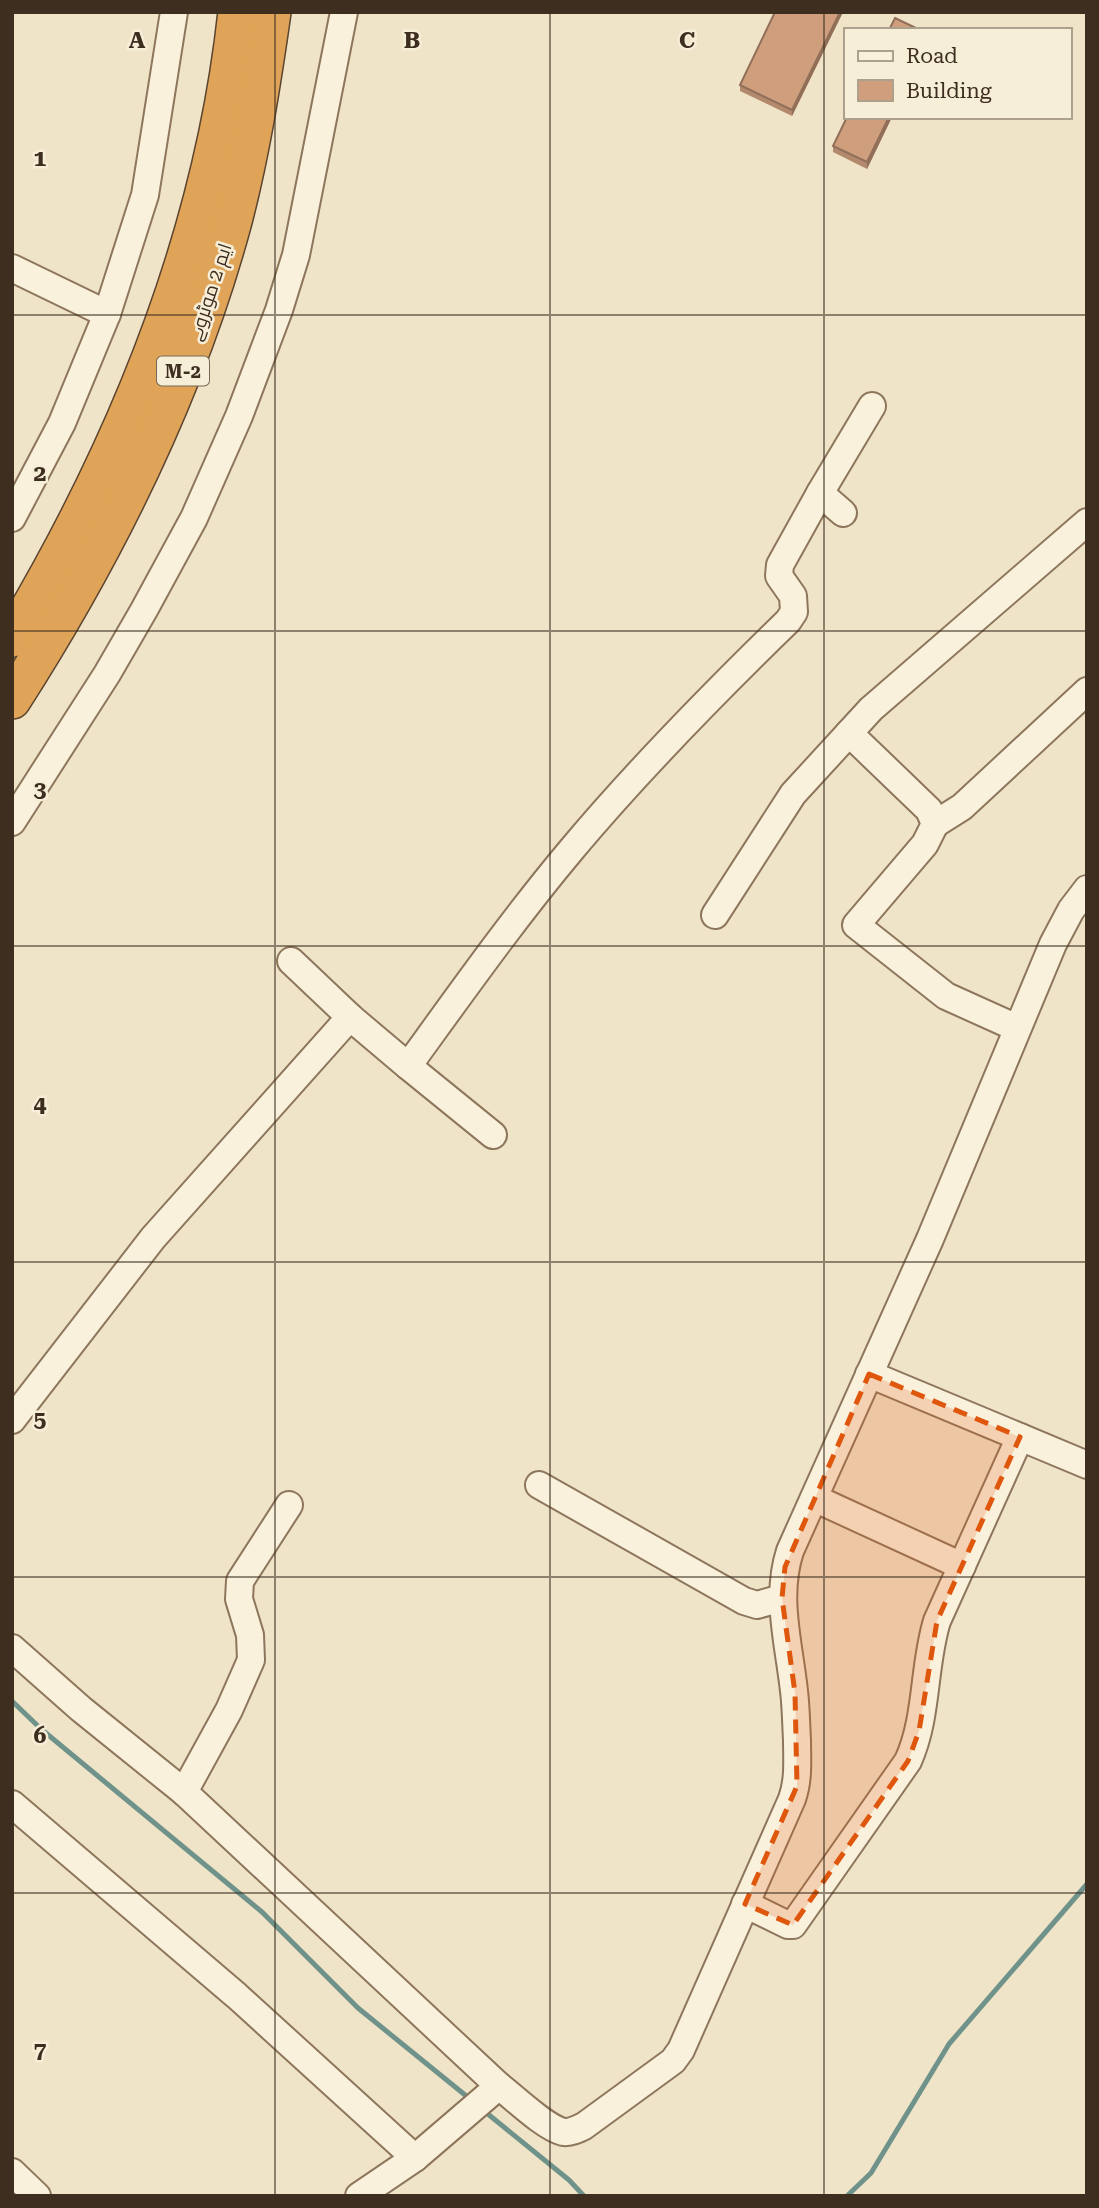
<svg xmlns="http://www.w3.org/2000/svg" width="1099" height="2208" viewBox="0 0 1099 2208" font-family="'Roboto Serif',Cairo,serif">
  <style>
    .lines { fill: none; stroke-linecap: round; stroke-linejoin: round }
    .stream { stroke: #6f938a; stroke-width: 5 }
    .minor-casing { stroke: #8d765c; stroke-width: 30 }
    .highway-casing { stroke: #5b4430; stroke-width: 40 }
    .minor { stroke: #faf1dc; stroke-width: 26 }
    .highway { stroke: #e0a458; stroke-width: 37 }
    .wall { fill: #b2896c }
    .shaded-wall { fill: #916f58 }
    .building { fill: #cf9f7d; stroke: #916f58; stroke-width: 2 }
    .marked { fill: #df570d; fill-opacity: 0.2; stroke: #df570d; stroke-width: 5; stroke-dasharray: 14 9; stroke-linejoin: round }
    .grid { fill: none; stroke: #3d2e20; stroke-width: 2; stroke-opacity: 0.55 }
    .labels { text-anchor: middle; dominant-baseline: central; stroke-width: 5; stroke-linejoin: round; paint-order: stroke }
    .shield { fill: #f7eed8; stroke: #756857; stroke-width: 2 }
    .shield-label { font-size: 18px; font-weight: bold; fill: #3d2e20 }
    .street-label { font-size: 19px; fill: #3d2e20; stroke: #f7eed8 }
    .grid-label { font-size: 23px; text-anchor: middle; font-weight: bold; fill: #3d2e20; stroke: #f7eed8; stroke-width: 5; stroke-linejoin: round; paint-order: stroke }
  </style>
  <rect width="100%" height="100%" fill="#f0e4c8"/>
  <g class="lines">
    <g class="stream">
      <path d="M12,1701L41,1729L262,1912L358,2008L470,2099"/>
      <path d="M483,2110L569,2180L584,2196"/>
      <path d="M847,2196L871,2173L949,2044L1087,1884"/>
    </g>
    <g class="minor-casing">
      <g id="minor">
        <path d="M12,268L107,314"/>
        <path d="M820,493L872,406"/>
        <path d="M12,518L62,423L107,314L145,195L174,12"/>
        <path d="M849,733L929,810L935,824L925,844L856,925L946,996L1017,1028"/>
        <path d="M12,822L107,674L144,610L194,518L239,416L279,310L296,255L344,12"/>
        <path d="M935,824L962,807L1087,691"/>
        <path d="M715,915L793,794L871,709L1087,522"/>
        <path d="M291,961L350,1017"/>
        <path d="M408,1066L493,1135"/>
        <path d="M869,1374L1087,1465"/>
        <path d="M12,1420L153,1238L350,1017L408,1066C461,993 514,918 572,849C639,769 713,694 788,621L794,612L793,596L779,576L780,565L820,493L843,513"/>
        <path d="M539,1485L744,1601L757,1605L782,1598"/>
        <path d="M814,1498L962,1566"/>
        <path d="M12,1648L81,1709L184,1792L499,2086C516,2099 543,2126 563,2132C570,2133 578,2129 584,2126L673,2061L681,2050L792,1799C799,1779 797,1760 797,1740C796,1723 796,1707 794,1691C789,1644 775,1597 790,1551L930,1239L1053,944L1071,910L1087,889"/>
        <path d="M184,1792L229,1710L251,1660L250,1635L239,1599L240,1581L289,1505"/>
        <path d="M12,1804L237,1996L415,2158"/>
        <path d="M745,1904L788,1925H793L908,1761C928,1717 923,1666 937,1621L1020,1437"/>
        <path d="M12,2172L37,2196"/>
        <path d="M359,2196L415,2158L499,2086"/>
      </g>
    </g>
    <g class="highway-casing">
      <g id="highway">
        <path d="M12,638C127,446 213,235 237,12"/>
        <path d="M12,700C107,552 187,391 233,221C251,152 262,82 272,12"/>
      </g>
    </g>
    <use href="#minor" class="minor"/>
    <use href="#highway" class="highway"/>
  </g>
  <g class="wall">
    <path d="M843,12L792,116L740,91V85Z"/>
    <path d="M847,117H892L867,169L833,152V146Z"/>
  </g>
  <g class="shaded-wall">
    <path d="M840,12H843L792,116V110Z"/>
    <path d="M889,117H892L867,169V162Z"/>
  </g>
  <g class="building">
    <path d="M775,12H840L792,110L740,85Z"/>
    <path d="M895,18L920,30H889Z"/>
    <path d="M847,117H889L867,162L833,146Z"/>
  </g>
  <path class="marked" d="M869,1374L1020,1437L937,1621L919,1731L908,1761L793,1925L745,1904L797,1786L795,1693L782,1598L785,1567Z"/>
  <path class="grid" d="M275,12V2196M550,12V2196M824,12V2196M12,315H1087M12,631H1087M12,946H1087M12,1262H1087M12,1577H1087M12,1893H1087"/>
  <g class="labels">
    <rect class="shield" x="157" y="356.5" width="52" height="29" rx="5"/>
    <g class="shield-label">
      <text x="183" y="371">M-2</text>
    </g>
    <g class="street-label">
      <text transform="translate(210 292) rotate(-72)">ایم 2 موٹروے</text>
    </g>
  </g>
  <g class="grid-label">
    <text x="137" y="48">A</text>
    <text x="412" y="48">B</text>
    <text x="687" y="48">C</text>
    <text x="40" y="166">1</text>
    <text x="40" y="481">2</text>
    <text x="40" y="797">3</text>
    <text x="40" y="1112">4</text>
    <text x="40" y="1427">5</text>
    <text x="40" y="1743">6</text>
    <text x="40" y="2058">7</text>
  </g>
  <rect width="1099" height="2208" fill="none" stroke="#3d2e20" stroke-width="28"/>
  <rect x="844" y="28" width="228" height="91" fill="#f7eed8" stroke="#ada18e" stroke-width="2"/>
  <rect x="858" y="51" width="35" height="10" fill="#faf1dc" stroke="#ada18e" stroke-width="2"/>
  <text x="906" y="63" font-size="21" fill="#3d2e20">Road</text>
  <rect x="858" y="80" width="35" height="21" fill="#cf9f7d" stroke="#ada18e" stroke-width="2"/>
  <text x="906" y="98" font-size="21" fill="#3d2e20">Building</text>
</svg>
